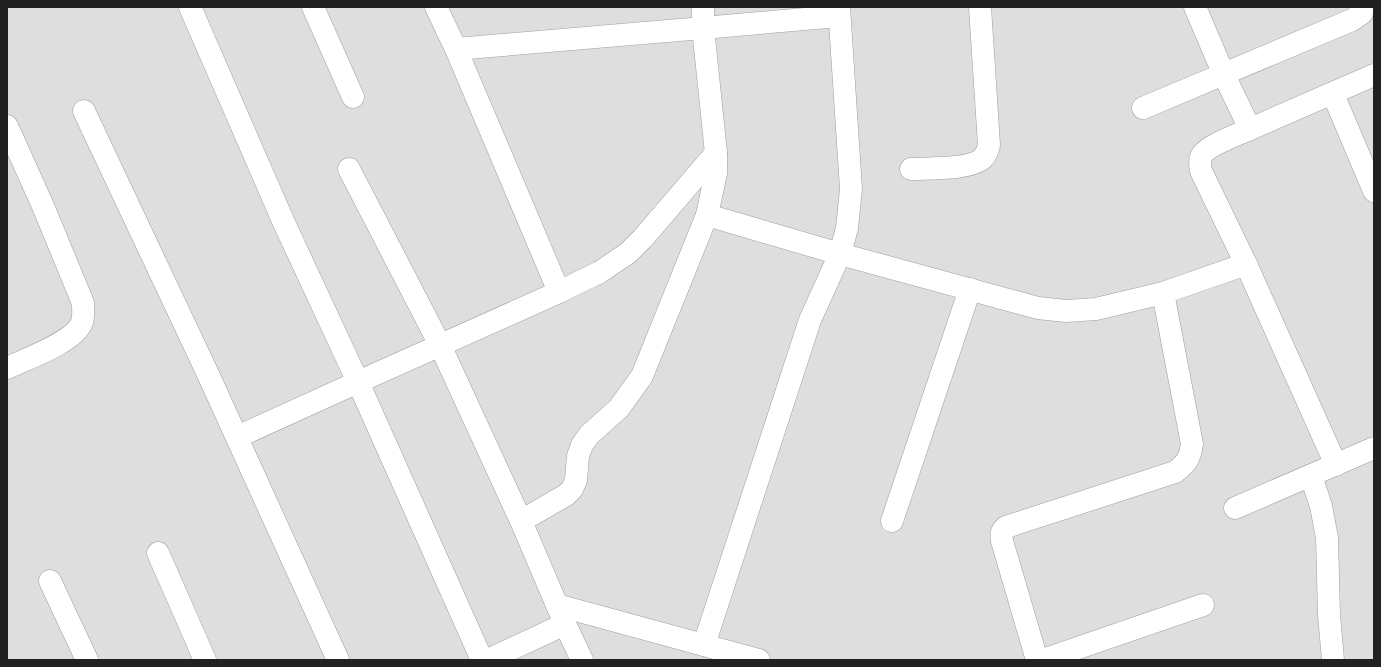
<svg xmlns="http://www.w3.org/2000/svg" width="1381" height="667" viewBox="0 0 1381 667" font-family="Roboto,sans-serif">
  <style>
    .residential { fill: #dfdede }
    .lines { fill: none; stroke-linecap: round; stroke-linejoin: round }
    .street-casing { stroke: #9e9e9e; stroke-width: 23 }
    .street { stroke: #fff; stroke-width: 22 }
  </style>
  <rect width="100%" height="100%" fill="#f1ede8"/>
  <rect class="residential" x="7" y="7" width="1367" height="653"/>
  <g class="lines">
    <g class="street-casing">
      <g id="street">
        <path d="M190,7L284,223L358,382L237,437"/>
        <path d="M313,7L353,97"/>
        <path d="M436,7L456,49"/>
        <path d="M1195,7L1224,75L1250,129L1374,75"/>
        <path d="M1333,94L1374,191"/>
        <path d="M1143,108L1352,20L1362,13L1363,7"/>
        <path d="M84,111L207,372L338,660"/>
        <path d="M7,126L43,206L83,303C83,310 84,316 82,322C75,342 26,359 7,368"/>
        <path d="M1250,129C1239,134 1208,145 1202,155C1199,160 1200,166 1201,171L1246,264L1336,465"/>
        <path d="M349,169L440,345L521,521"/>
        <path d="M911,169C930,168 967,170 982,159C986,155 988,150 989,145L980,7"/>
        <path d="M707,215L840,254L1038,308L1066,311L1096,309L1163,293L1246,264"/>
        <path d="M559,292L600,272L628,253L643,238L716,153"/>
        <path d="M1311,476L1321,506L1327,538L1329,615L1333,660"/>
        <path d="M1235,508L1374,448"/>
        <path d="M892,521L970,289"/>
        <path d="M158,553L205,660"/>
        <path d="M50,581L87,660"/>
        <path d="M557,605L759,660"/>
        <path d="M565,624L582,660"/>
        <path d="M704,645L810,320L840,254L847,228L851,189L839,7"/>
        <path d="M482,660L358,382L559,292L456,49L703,28V7"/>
        <path d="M488,660L565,624L521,521L566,495L572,489L576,480L578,456L582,445L589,435L619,408L642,376L707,215L716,173V153L703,28L839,16"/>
        <path d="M1037,660L1002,541C1001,534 1001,531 1006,527L1175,472C1187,463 1190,458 1192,444L1163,293"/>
        <path d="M1043,660L1203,605"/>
      </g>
    </g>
    <use href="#street" class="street"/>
  </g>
  <rect width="1381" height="667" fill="none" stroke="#212121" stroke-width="16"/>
</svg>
